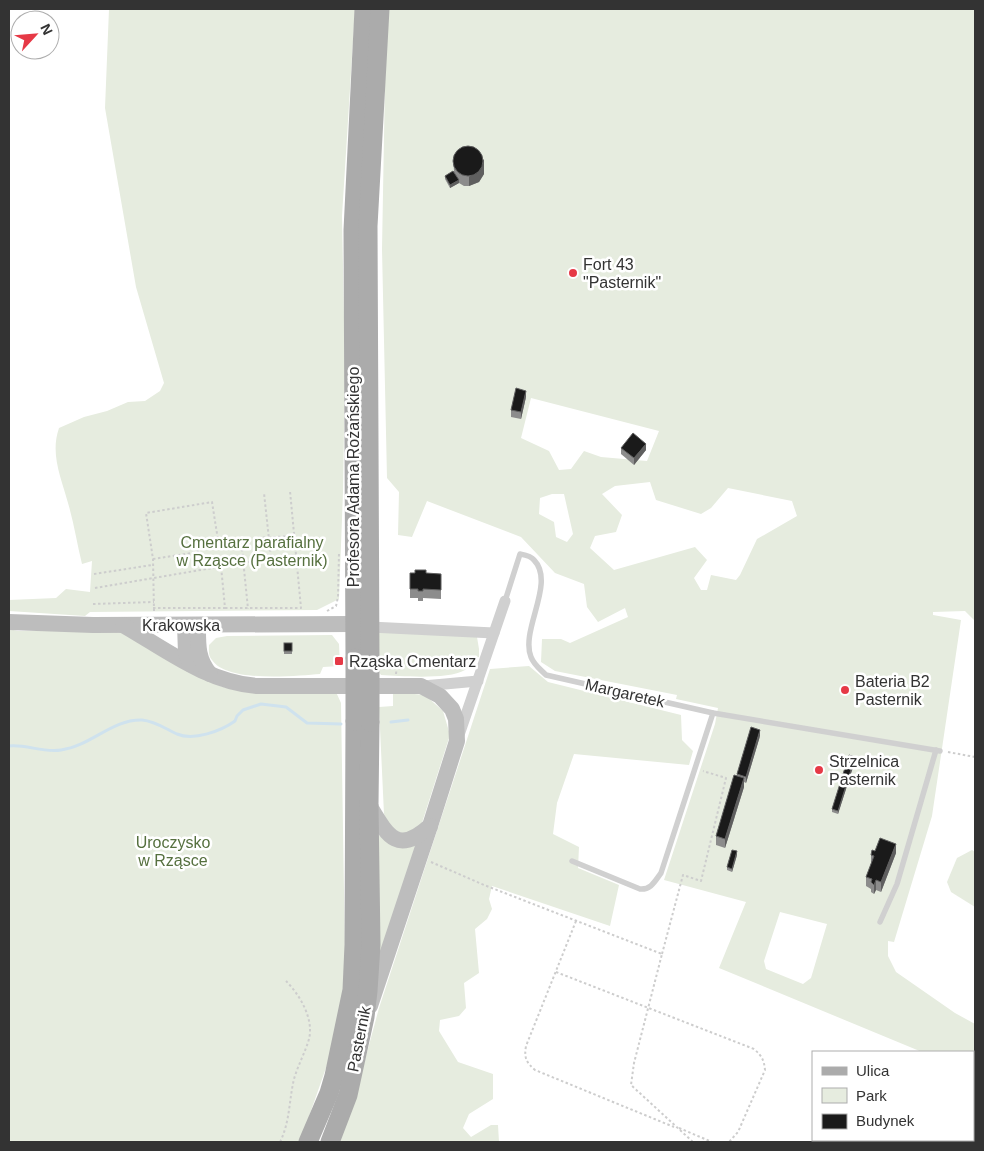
<svg xmlns="http://www.w3.org/2000/svg" width="984" height="1151" viewBox="0 0 984 1151" font-family="Arial,sans-serif">
  <style>
    .green { fill: #e6ecdf; fill-rule: evenodd }
    .lines { fill: none; stroke-linecap: round; stroke-linejoin: round }
    .stream { stroke: #cfe2ee; stroke-width: 3 }
    .path { stroke: #cdcdcd; stroke-width: 2; stroke-dasharray: 2.5 2.5; stroke-linecap: butt }
    .lane { stroke: #d0d0d0; stroke-width: 5.5 }
    .street { stroke: #d0d0d0; stroke-width: 11 }
    .secondary { stroke: #bdbdbd; stroke-width: 16 }
    .primary { stroke: #ababab; stroke-width: 19 }
    .primary-bridge { stroke: #ababab; stroke-width: 19 }
    .wall { fill: #8c8c8c }
    .shaded-wall { fill: #5f5f5f }
    .building { fill: #1a1a1a; stroke: #5f5f5f }
    .poi-dot { fill: #e63946; stroke: #fff; stroke-width: 2 }
    .labels { text-anchor: middle; dominant-baseline: central; stroke-width: 5; stroke-linejoin: round; paint-order: stroke }
    .poi-label { font-size: 16px; fill: #333; stroke: #fff; text-anchor: start }
    .street-label { font-size: 16px; fill: #333; stroke: #fff }
    .park-label { font-size: 16px; fill: #56703f; stroke: #fff }
  </style>
  <rect width="100%" height="100%" fill="#fff"/>
  <g class="green">
    <path d="M109,9H355L342,216L345,367L343,492L339,599L317,610L90,612L85,616L9,611V600L56,598L66,589L90,592L92,561L82,564C77,544 74,523 68,503C61,477 50,454 59,428L84,417L107,411L128,402L145,401L160,391L164,383L136,287L105,108Z"/>
    <path d="M388,9H975V621L965,611L933,612V615L961,620L932,816L894,942L888,941V956L896,972L955,1013L975,1024V1074L973,1073V1052H922L719,968L746,902L664,880L715,724L718,708L676,699L677,695L555,671L541,662L542,639H561L570,643L628,617L625,608L598,622L587,607L584,584L555,573L521,537L427,501L412,537L398,535L399,492L387,478L382,249L385,81ZM531,398L659,431L647,461L601,457L584,451L571,469L559,470L549,451L521,438ZM650,482L656,500L701,514L711,508L728,488L792,501L797,516L757,539L740,575L736,580L711,575L707,590H701L694,578L707,560L695,547L614,570L590,548L595,536L616,532L622,515L602,494L615,486ZM552,494H564L573,534L567,542L556,537L554,522L539,514L540,498ZM780,912L827,924L811,978L803,984L766,969L764,961Z"/>
    <path d="M9,629L18,631H120L220,686C257,698 297,693 336,692L341,703L345,955L342,1005L327,1065L300,1142H9Z"/>
    <path d="M385,630L477,637L479,649V657L474,658C471,662 469,668 465,670C448,680 401,676 381,675L379,672L377,633Z"/>
    <path d="M332,635L339,644L340,666L323,667L320,674C296,676 227,683 212,660C208,655 209,651 209,645L216,638L227,636Z"/>
    <path d="M529,666L548,682L681,715L682,740L693,751L689,765L574,754L557,803L553,834L579,847L578,868L619,885L610,926L492,886L489,899L492,909L487,919L475,929L479,973L464,983L466,1008L459,1016L440,1020L439,1031L458,1062L493,1074V1099L469,1114L463,1128L471,1137L491,1125H498L499,1142H339L352,1108L379,1008L490,669Z"/>
    <path d="M393,692L425,695L443,711L450,735L421,826L406,834L391,830L384,814L379,707L393,706Z"/>
    <path d="M378,835L392,843L417,845L379,963Z"/>
    <path d="M972,850L975,852V907L951,892L947,882L957,858Z"/>
  </g>
  <g class="lines">
    <g class="stream">
      <path d="M391,722L408,720"/>
      <path d="M9,746C26,744 43,753 61,750C91,746 112,719 142,720C155,721 166,729 177,734C194,741 221,731 235,721L237,716L243,710L261,704L286,707L307,723L341,724"/>
    </g>
    <g class="path">
      <path d="M241,539L248,609"/>
      <path d="M271,558L296,555"/>
      <path d="M153,559L198,552L197,544L218,540L293,536"/>
      <path d="M94,574L152,565"/>
      <path d="M95,588L271,558L264,493"/>
      <path d="M93,604L154,602"/>
      <path d="M153,608H225L221,566"/>
      <path d="M225,608H301L290,491"/>
      <path d="M154,611L153,559L146,513L212,502L218,540"/>
      <path d="M327,611L336,606L338,597L339,553"/>
      <path d="M396,674L397,664"/>
      <path d="M948,752L975,757"/>
      <path d="M431,862L484,885L662,954L634,1063L631,1085L693,1142"/>
      <path d="M576,921L526,1046C524,1058 526,1062 535,1070L674,1127"/>
      <path d="M662,954L683,875L701,881L726,778L703,771"/>
      <path d="M556,972L754,1049C762,1056 764,1060 765,1070L738,1132L729,1142"/>
      <path d="M679,1128L712,1142"/>
      <path d="M280,1142C290,1122 289,1100 294,1079C298,1065 305,1053 309,1039C314,1019 300,995 286,981"/>
    </g>
    <g class="lane">
      <path d="M505,601L520,554C525,555 531,556 534,560C556,583 520,630 531,657C534,665 540,669 546,675L713,713L940,751"/>
      <path d="M572,861L640,889C651,890 655,881 661,873L713,713"/>
      <path d="M880,922L897,884L936,750"/>
    </g>
    <g class="street">
      <path d="M370,627L494,633"/>
      <path d="M423,686L478,681"/>
      <path d="M459,735L505,601"/>
    </g>
    <g class="secondary">
      <path d="M9,622L93,625L353,624"/>
      <path d="M123,625C165,649 208,683 258,686H421L440,696L452,709L456,719L457,741L430,826L370,1006"/>
      <path d="M185,625L186,653L190,664"/>
      <path d="M198,625C198,644 197,659 210,674"/>
      <path d="M369,805C387,835 397,856 430,826"/>
    </g>
    <g class="primary">
      <path d="M355,658L353,230L364,9"/>
      <path d="M370,664L368,226L380,9"/>
      <path d="M308,1142L329,1093L334,1076L352,990L354,945L355,721"/>
      <path d="M330,1142L348,1095L365,1017L368,991L371,945L369,805L370,722"/>
    </g>
    <g class="primary-bridge">
      <path d="M355,658V721"/>
      <path d="M370,664V722"/>
    </g>
  </g>
  <g class="wall">
    <path d="M453,157L484,174L479,182L469,186H464L459,183L450,188L445,179V176L454,171Z"/>
    <path d="M526,397L521,419L511,417V410Z"/>
    <path d="M621,448L646,450L634,465L621,454Z"/>
    <path d="M410,573L441,574V599L423,598V601H418V598H410Z"/>
    <rect x="284" y="643" width="8" height="11"/>
    <path d="M760,736L746,783L744,782V787L725,848L716,845V836L737,774Z"/>
    <path d="M855,761L838,814L832,812V809Z"/>
    <path d="M875,851L896,853L881,892L876,890L874,894L871,892V889L866,886V877L871,864V855Z"/>
    <path d="M737,855L732,872L727,870V867Z"/>
  </g>
  <g class="shaded-wall">
    <path d="M484,159V174L479,182L469,186V177Z"/>
    <path d="M459,180V183L450,188V185Z"/>
    <path d="M526,391V397L521,419V412Z"/>
    <path d="M646,444V450L634,465V458Z"/>
    <path d="M760,730V736L746,783V777Z"/>
    <path d="M855,757V761L838,814V811Z"/>
    <path d="M744,778V787L725,848V839Z"/>
    <path d="M896,844V853L881,892V882Z"/>
    <path d="M737,851V855L732,872V869Z"/>
    <path d="M876,880V890L874,894V885Z"/>
  </g>
  <g class="building">
    <circle cx="468" cy="161" r="15"/>
    <path d="M453,171L459,180L450,185L445,176Z"/>
    <path d="M516,388L526,391L521,412L511,410Z"/>
    <path d="M633,433L646,444L634,458L621,448Z"/>
    <path d="M415,570H426V573L441,574V590L423,589V591H418V589H410V573H415Z"/>
    <rect x="284" y="643" width="8" height="8"/>
    <path d="M751,727L760,730L746,777L737,774Z"/>
    <path d="M849,755L855,757L838,811L832,809Z"/>
    <path d="M734,775L744,778L725,839L716,836Z"/>
    <path d="M880,838L896,844L881,882L876,880L874,885L871,882L872,879L866,877L874,856L871,855L872,850L875,851Z"/>
    <path d="M732,850L737,851L732,869L727,867Z"/>
  </g>
  <g class="poi-dot">
    <circle cx="573" cy="273" r="5"/>
    <rect x="334" y="656" width="10" height="10" rx="2.5"/>
    <circle cx="845" cy="690" r="5"/>
    <circle cx="819" cy="770" r="5"/>
  </g>
  <g class="labels">
    <g class="poi-label">
      <text x="583" y="264">Fort 43<tspan x="583" dy="18">"Pasternik"</tspan></text>
      <text x="349" y="661">Rząska Cmentarz</text>
      <text x="855" y="681">Bateria B2<tspan x="855" dy="18">Pasternik</tspan></text>
      <text x="829" y="761">Strzelnica<tspan x="829" dy="18">Pasternik</tspan></text>
    </g>
    <g class="street-label">
      <text transform="translate(353 477) rotate(-90)">Profesora Adama Rożańskiego</text>
      <text x="181" y="625">Krakowska</text>
      <text transform="translate(625 693) rotate(13)">Margaretek</text>
      <text transform="translate(359 1039) rotate(-79)">Pasternik</text>
    </g>
    <g class="park-label">
      <text x="252" y="542">Cmentarz parafialny<tspan x="252" dy="18">w Rząsce (Pasternik)</tspan></text>
      <text x="173" y="842">Uroczysko<tspan x="173" dy="18">w Rząsce</tspan></text>
    </g>
  </g>
  <rect width="984" height="1151" fill="none" stroke="#333333" stroke-width="20"/>
  <rect x="812" y="1051" width="162" height="90" fill="#ffffff" stroke="#adadad"/>
  <rect x="822" y="1067" width="25" height="8" fill="#ababab" stroke="#adadad"/>
  <text x="856" y="1076" font-size="15" fill="#333333">Ulica</text>
  <rect x="822" y="1088" width="25" height="15" fill="#e6ecdf" stroke="#adadad"/>
  <text x="856" y="1101" font-size="15" fill="#333333">Park</text>
  <rect x="822" y="1114" width="25" height="15" fill="#1a1a1a" stroke="#adadad"/>
  <text x="856" y="1126" font-size="15" fill="#333333">Budynek</text>
  <g transform="translate(35 35) rotate(64)"><circle r="24" fill="#ffffff" stroke="#adadad"/>
  <path d="M0-4L9 19L0 12L-9 19Z" fill="#e63946"/>
  <text y="-8" font-size="14" font-weight="bold" text-anchor="middle" fill="#333333">N</text>
  </g>
</svg>
